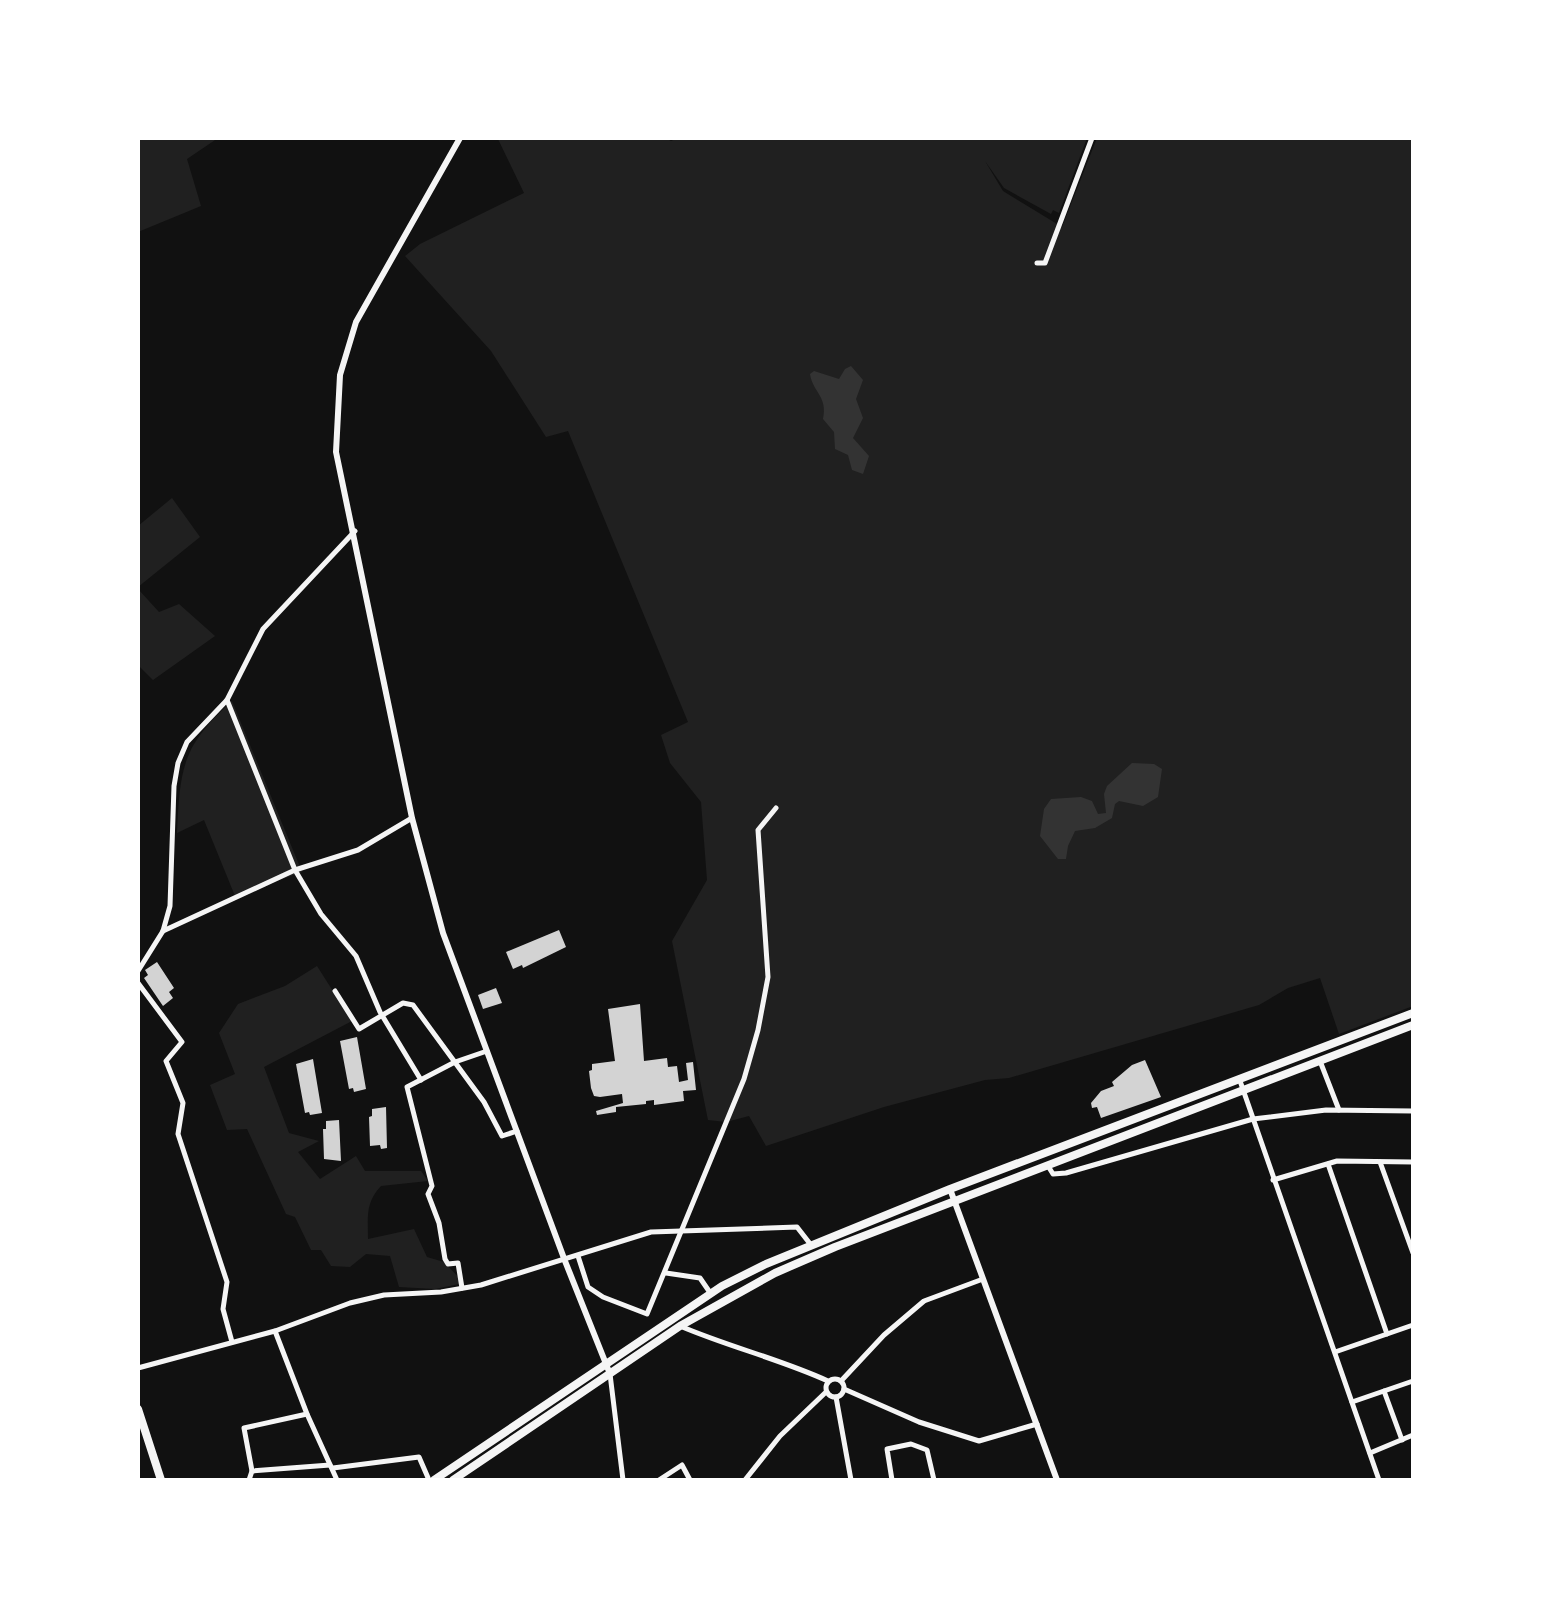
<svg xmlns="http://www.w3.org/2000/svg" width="1551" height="1618" viewBox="0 0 1551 1618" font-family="'Varela Round',sans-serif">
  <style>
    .green { fill: #202020 }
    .water { fill: #333 }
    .building { fill: #d3d3d3 }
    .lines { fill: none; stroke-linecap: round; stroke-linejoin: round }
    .minor { stroke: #f5f5f5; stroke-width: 5 }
    .tertiary { stroke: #f5f5f5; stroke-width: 6 }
    .primary { stroke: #f5f5f5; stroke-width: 8 }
    .trunk { stroke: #f5f5f5; stroke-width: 8 }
  </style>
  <rect width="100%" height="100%" fill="#111"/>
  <g class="green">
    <path d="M138,138H218L187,159L201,206L138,232Z"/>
    <path d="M477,138H665L671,141L678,138H1087L1059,213L1053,210L1051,214L1004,188L985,161L1003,191L1062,227L1097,138H1413V1006L1339,1034L1320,978L1288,988L1259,1005L1009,1078L985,1080L884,1107L766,1146L749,1116L726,1122L708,1120L672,941L707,880L701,802L670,763L661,735L688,722L568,431L546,437L491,351L405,256L420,244L524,193L498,139Z"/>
    <path d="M172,498L200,537L138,587V526Z"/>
    <path d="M138,589L159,612L179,604L215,636L153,680L138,665Z"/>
    <path d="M232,701L302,872L235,896L204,820L177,833C180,768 182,746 232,701Z"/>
    <path d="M317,966L352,1021L264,1067L289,1133L319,1141L298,1152L320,1179L356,1156L365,1171H421L428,1181L381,1186C365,1203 368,1217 368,1239L414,1229L427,1257L444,1262L464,1283L435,1289L399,1287L390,1256L366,1254L350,1267L331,1266L321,1250H311L295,1217L286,1214L247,1129L227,1130L210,1085L235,1074L219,1033L238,1004L285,986Z"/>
  </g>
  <g class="water">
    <path d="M851,366L863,380L856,399L863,418L853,438L869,456L863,474L852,470L848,455L835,449L834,432L823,419C828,396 813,393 810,374L814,371L839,379L845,369Z"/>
    <path d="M1132,763L1154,764L1162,769L1158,797L1143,806L1119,801L1115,804L1112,818L1095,828L1075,831L1068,846L1066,859H1058L1040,836L1044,809L1051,799L1081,797L1092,801L1098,814L1106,813L1104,794L1107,786Z"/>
  </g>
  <g class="building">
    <path d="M559,930L566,947L523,968L522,965L513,969L506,952Z"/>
    <path d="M157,962L174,988L169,992L173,998L163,1006L144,978L148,975L145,970Z"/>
    <path d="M496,988L502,1003L483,1009L478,995Z"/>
    <path d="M640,1004L644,1061L667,1058L668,1067L677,1066L679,1082L688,1080L686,1063L693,1062L696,1090L683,1091L684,1101L654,1105V1100L646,1101V1104L616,1107V1112L597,1115L596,1111L623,1103L622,1094L600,1097L594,1096L591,1088L589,1071L592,1070V1064L615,1061L608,1009Z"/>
    <path d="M357,1037L366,1089L354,1092L353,1088L349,1089L340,1041Z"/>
    <path d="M313,1059L322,1113L310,1115L309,1112L305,1113L296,1064Z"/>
    <path d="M1145,1060L1161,1097L1101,1118L1097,1107L1092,1108L1091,1103L1101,1091L1114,1086L1112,1082L1132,1065Z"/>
    <path d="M386,1107L387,1148L381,1149L380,1145L370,1146L369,1117L372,1116V1109Z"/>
    <path d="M339,1120L341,1161L324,1159L323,1129H326V1121Z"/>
  </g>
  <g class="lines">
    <g class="minor">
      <path d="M1037,263H1045L1092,138"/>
      <path d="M227,700L295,870L321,914L356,956L380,1012L421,1080"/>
      <path d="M163,931L295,870L358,850L412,818"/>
      <path d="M138,971L163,931L170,906L174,786L178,763L187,742L227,700L263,629L355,531"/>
      <path d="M138,983L182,1042L166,1061L183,1103L178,1134L227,1282L223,1309L232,1342"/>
      <path d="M335,991L359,1029L403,1003L413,1005L484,1102L502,1136L517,1131"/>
      <path d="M1320,1061L1339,1110"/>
      <path d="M1239,1078L1379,1480"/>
      <path d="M1380,1162L1413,1253"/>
      <path d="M1328,1164L1387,1334"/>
      <path d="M1048,1166L1053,1174L1066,1173L1253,1119L1326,1110L1413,1111"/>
      <path d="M1273,1180L1337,1161L1413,1162"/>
      <path d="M578,1256L588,1287L603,1297L647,1314L744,1079L758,1030L768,977L758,830L776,808"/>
      <path d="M666,1273L700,1278L711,1294"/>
      <path d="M462,1288L458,1263L448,1264L445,1259L439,1223L428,1194L432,1186L407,1087L455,1062L487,1051"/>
      <path d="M680,1326C729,1347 780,1359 828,1381"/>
      <path d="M275,1331L307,1414L337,1480"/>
      <path d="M1335,1352L1413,1325"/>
      <path d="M138,1368L275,1331L350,1303L384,1295L441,1292L481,1285L651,1232L797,1227L811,1245"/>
      <path d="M610,1374L623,1480"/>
      <circle cx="835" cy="1388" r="9"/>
      <path d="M841,1381L884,1335L924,1301L983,1279"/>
      <path d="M844,1389L919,1422L979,1441L1037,1424"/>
      <path d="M1384,1391L1402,1440"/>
      <path d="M836,1397L851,1480"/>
      <path d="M1352,1402L1413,1381"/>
      <path d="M1370,1453L1413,1435"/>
      <path d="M333,1468L419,1457L429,1480"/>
      <path d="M252,1471L330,1465"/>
      <path d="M249,1480L252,1471L244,1428L307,1414"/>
      <path d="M659,1480L682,1465L690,1480"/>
      <path d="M745,1480L780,1436L826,1392"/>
      <path d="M892,1480L887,1449L911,1444L927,1450L934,1480"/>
    </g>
    <g class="tertiary">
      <path d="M460,138L356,322L340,375L336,452L412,818L443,933L565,1261L610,1374"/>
      <path d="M950,1189L1057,1480"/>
    </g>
    <path class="primary" d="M138,1409L161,1480"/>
    <g class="trunk">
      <path d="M434,1480L722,1286L766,1264L950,1189L1413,1013"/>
      <path d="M453,1480L680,1326L775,1273L835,1247L1413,1025"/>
    </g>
  </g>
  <rect width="1551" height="1618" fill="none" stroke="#ffffff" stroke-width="280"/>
</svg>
